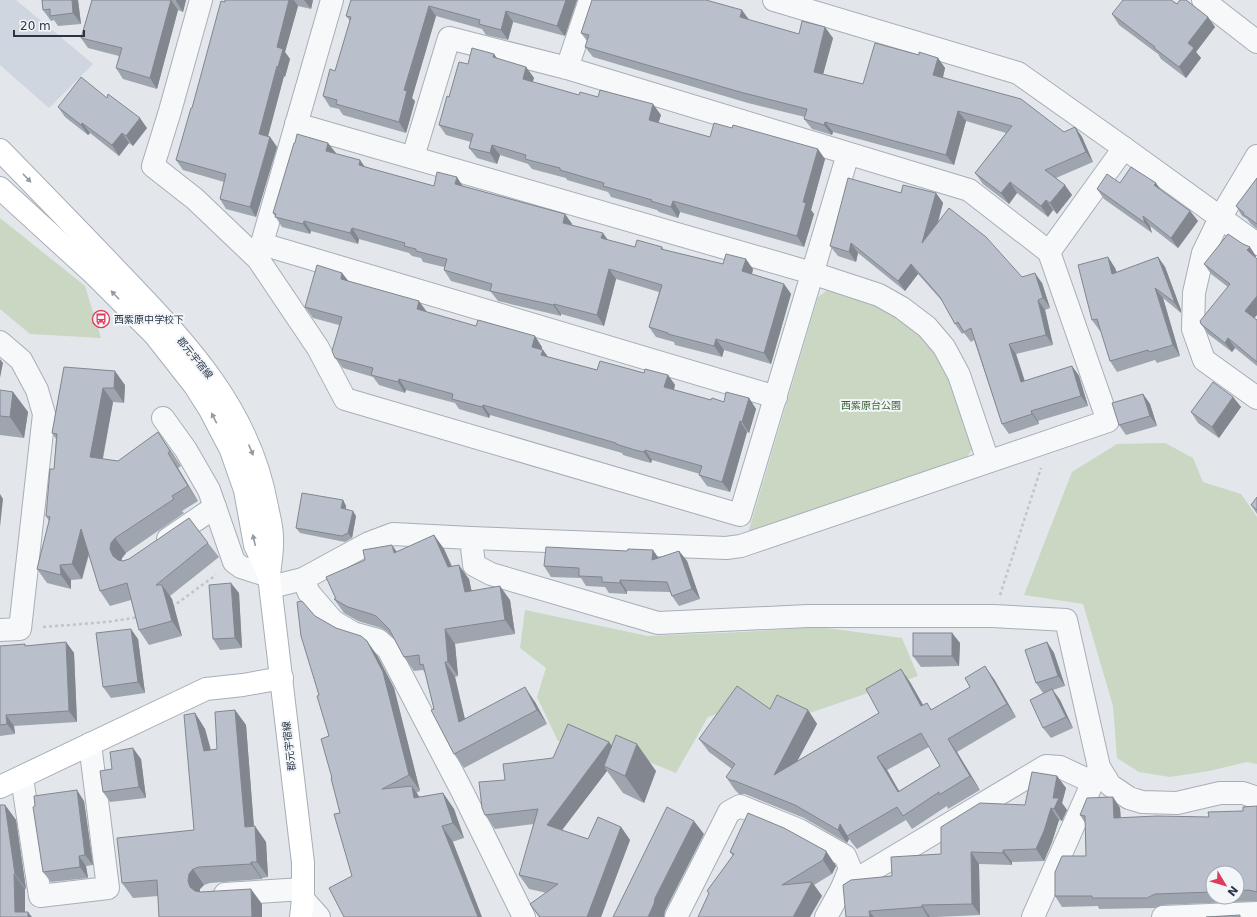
<svg xmlns="http://www.w3.org/2000/svg" width="1257" height="917" viewBox="0 0 1257 917" font-family="'DejaVu Sans','Noto Sans JP',sans-serif">
  <style>
    .built { fill: #d0d6df }
    .green { fill: #c9d7c3 }
    .lines { fill: none; stroke-linecap: round; stroke-linejoin: round }
    .street-casing { stroke: #a7aeb7; stroke-width: 24 }
    .secondary-casing { stroke: #a7aeb7; stroke-width: 24 }
    .path { stroke: #c0c5cb; stroke-width: 2.5; stroke-dasharray: 3 3; stroke-linecap: butt }
    .street { stroke: #f6f8fa; stroke-width: 22 }
    .secondary { stroke: #fff; stroke-width: 22 }
    .wall { fill: #9fa5af; fill-rule: evenodd }
    .shaded-wall { fill: #82868e }
    .building { fill: #b9c0cb; stroke: #82868e; fill-rule: evenodd }
    .oneway { fill: #949aa3 }
    .labels { text-anchor: middle; dominant-baseline: central; stroke-width: 4; stroke-linejoin: round; paint-order: stroke }
    .poi-label { font-size: 10px; fill: #283547; stroke: #f3f6f9; text-anchor: start }
    .street-label { font-size: 10px; fill: #283547; stroke: #f3f6f9 }
    .park-label { font-size: 10px; fill: #3f6434; stroke: #f3f6f9 }
  </style>
  <rect width="100%" height="100%" fill="#e3e7ec"/>
  <path class="built" d="M0,0H16L93,64L49,108L0,65Z"/>
  <g class="green">
    <path d="M0,218L85,286L101,338L30,334L0,309Z"/>
    <path d="M827,290L892,312L923,335L933,347L947,373L974,446L967,457L748,533L818,297Z"/>
    <path d="M1165,443L1193,458L1203,482L1241,494L1257,517V764L1247,762L1209,771L1170,777L1139,772L1117,758L1113,706L1083,604L1024,595L1072,472L1117,444Z"/>
    <path d="M525,610L648,636L742,632L819,627L902,638L918,676L792,719L748,704L708,717L676,773L605,744L558,741L537,697L546,668L520,648Z"/>
  </g>
  <g class="lines">
    <g class="street-casing">
      <g id="street">
        <path d="M201,0L170,111L153,166L195,199L258,259L318,348L345,399L740,515L848,154"/>
        <path d="M774,0L1018,73L1124,148L1257,244"/>
        <path d="M1203,0L1257,42"/>
        <path d="M567,68L590,0"/>
        <path d="M296,124L812,273L879,295L902,308L927,327L944,347L959,375L988,461"/>
        <path d="M1257,156L1220,218L1203,253L1194,293L1193,329L1204,360L1257,398"/>
        <path d="M413,157L449,38L567,68L969,190L1049,252"/>
        <path d="M262,244L776,397"/>
        <path d="M258,257L332,0"/>
        <path d="M0,342L21,360L37,390L44,414L20,629L0,630"/>
        <path d="M163,418L186,450L209,490L234,562L241,567L269,576"/>
        <path d="M471,538L726,548L741,546L1108,421L1049,252L1124,148"/>
        <path d="M168,539L215,507"/>
        <path d="M303,579L309,593L333,621L353,633L378,640L388,649L462,791L524,917"/>
        <path d="M271,587L303,579L369,543L393,534L471,538L474,565L491,574L658,623L808,616H993L1066,620L1099,767L1110,785L1129,798L1142,802L1177,803L1220,793H1243L1257,798"/>
        <path d="M22,778L40,896L108,888L90,744"/>
        <path d="M842,888L1046,766L1060,767L1092,782"/>
        <path d="M225,894L303,889"/>
        <path d="M303,899L319,917"/>
        <path d="M676,917L729,812L740,806L799,830L845,856L850,868L842,888L826,917"/>
        <path d="M1033,917L1099,768"/>
        <path d="M1163,917L1257,913"/>
      </g>
    </g>
    <g class="secondary-casing">
      <g id="secondary">
        <path d="M0,150C40,191 80,232 120,274C186,343 250,409 267,507C269,517 272,527 272,537C273,550 270,563 269,576L303,863V899L301,917"/>
        <path d="M0,188L94,274L155,335L195,386L209,408L231,450L245,490L255,545L268,573"/>
        <path d="M0,787L206,689L243,685L282,678"/>
      </g>
    </g>
    <g class="path">
      <path d="M1000,595L1041,468"/>
      <path d="M172,607L216,575"/>
      <path d="M43,627L107,622L139,617"/>
    </g>
    <use href="#street" class="street"/>
    <use href="#secondary" class="secondary"/>
  </g>
  <g class="wall">
    <path d="M42,0H78L81,24L58,26L54,20L51,21L43,10Z"/>
    <path d="M92,0H186L183,12L178,10L157,89L123,79L116,68L119,56L88,48L81,38Z"/>
    <path d="M225,0H313L311,9L298,6L285,52L290,59L285,77L284,76L268,136L270,137L277,147L256,217L226,209L220,199L224,182L183,170L176,160Z"/>
    <path d="M351,0H577L565,36L513,22L508,40L486,35L482,29L436,16L412,98L415,101L406,133L343,115L339,109L330,107L323,96L335,71L350,21L346,16Z"/>
    <path d="M1177,4L1208,17L1215,27L1196,52L1201,58L1186,78L1161,59L1158,54L1119,25L1112,14Z"/>
    <path d="M749,20L799,34L833,38L823,74L863,84L919,55L938,58L945,68L943,77L1064,132L1075,127L1082,137L1093,162L1056,178L1072,195L1057,214L1053,210L1048,217L1017,193L1009,204L983,184L975,173L1006,133L966,121L954,165L833,132L832,135L812,129L804,119L805,117L748,103L593,57L585,47L587,41L581,33Z"/>
    <path d="M494,54L497,59L526,67L534,78L532,82L579,95L661,115L658,123L710,137L825,159L811,210L814,214L804,247L680,212L678,218L659,212L657,210L611,197L608,192L567,180L566,178L532,169L528,164L500,155L497,164L477,158L469,148L471,142L446,135L439,125L449,97L468,64Z"/>
    <path d="M58,107L147,128L133,146L129,143L119,156L90,133L88,135L65,117Z"/>
    <path d="M295,143H328L335,154L365,167L434,186H463L565,214L572,224V225L608,240L635,247H662L664,250L723,264L753,269L752,274L784,284L791,294L771,364L724,350L722,357L675,345L674,342L656,337L649,327L659,292L616,279L604,326L561,314V316L498,301L491,292L451,281L444,270V267L423,262L421,258L412,256L409,253L359,239L358,244L311,231L310,234L282,227L273,213Z"/>
    <path d="M1257,178V229L1250,223L1247,219L1242,216L1236,206Z"/>
    <path d="M1120,183H1156L1160,189L1190,211L1198,221L1178,248L1150,226L1152,233L1104,199L1097,189Z"/>
    <path d="M901,193H936L943,203L938,223L1022,277L1042,283L1050,308L1045,310L1053,345L1016,354L1025,381L1072,366L1079,376L1088,406L1038,421L1039,424L1009,434L1002,424L974,340L971,342L964,333L962,334L955,324L943,302L918,274L905,291L858,253L856,262L838,256L830,246Z"/>
    <path d="M1256,256L1255,258L1254,318L1257,320V366L1235,348L1232,352L1208,334L1201,324L1228,287L1211,274L1204,264Z"/>
    <path d="M1108,257L1115,268L1117,272L1158,257L1165,267L1181,310V313L1163,298L1180,356L1157,363L1155,360L1117,372L1110,361L1101,330L1100,331L1092,320Z"/>
    <path d="M342,273L348,281L427,312L542,347V349L543,350L548,357L597,370L668,375L675,385L674,390L711,400L724,402L749,398L756,409L749,433L747,432L730,492L707,486L699,475L700,474L652,460L651,463L643,461L623,455L622,453L490,415L489,418L459,409L455,403L406,390L405,393L379,385L373,377L343,368L335,358L339,325L313,318L305,307Z"/>
    <path d="M64,367L125,385L124,403L113,402L103,459L118,461L168,447L181,466L178,468L198,501L182,511L184,513L126,553L122,558L121,560L123,561L208,543L219,557L170,596L172,599L182,636L149,645L139,630L131,600L110,606L100,591L89,555L82,579L71,580V589L47,583L37,569L49,521L46,516L54,469L56,439L52,433Z"/>
    <path d="M0,390L13,392L28,412L24,438L0,435Z"/>
    <path d="M1143,394L1150,404L1157,426L1126,435L1119,425Z"/>
    <path d="M1233,397L1241,407L1219,438L1198,423L1191,412Z"/>
    <path d="M1257,497V514L1251,505Z"/>
    <path d="M343,500L346,506V509L356,516L352,538L345,542L300,533L296,528Z"/>
    <path d="M434,535L444,549L452,566L469,579L471,590L510,600L515,634L455,644L458,676L455,677L465,719L535,702L547,724L464,768L454,754L434,709L425,673L423,670L414,671L404,657L394,638L386,631L381,628L358,621L344,613L334,599H336L397,552Z"/>
    <path d="M679,551L687,561L700,599L679,606L672,596L670,592L627,591V594L609,593L605,587L586,586L581,578L551,577L544,566L659,558Z"/>
    <path d="M239,593L242,648L220,650L213,639Z"/>
    <path d="M315,616L336,628L367,641L378,657L394,688L420,791L416,793L419,797L443,793L454,809L464,838L352,876L340,813L332,778L329,736L319,695Z"/>
    <path d="M952,633L960,643L959,666L921,667L913,656Z"/>
    <path d="M138,639L145,693L111,698L103,687Z"/>
    <path d="M66,642L74,653L77,722L14,726L15,734L0,736V646H26Z"/>
    <path d="M1047,642L1054,653L1065,686L1053,690L1060,700L1073,728L1051,738L1043,728V693L1036,683Z"/>
    <path d="M994,679L1016,717L957,752L980,790L948,809L947,806L912,829L906,820L857,849L849,839L847,843L804,818L745,794H739L735,790L726,777L732,769L709,752L699,739L770,709L808,710L817,724L797,761L879,713L910,682L923,705L932,709ZM929,747L940,766L899,791L887,770Z"/>
    <path d="M235,710L246,725L254,826L266,842L268,877L262,878V879L210,883L204,885L200,889V892L262,904V917H159L158,896L133,898L122,883L194,830L195,713L205,729L211,750L217,749Z"/>
    <path d="M612,746L656,771L644,803L623,793L607,771L562,830L588,839L621,827L630,840L601,917H539L530,904L547,893L529,889L519,875L534,824L495,829L485,815L505,780L553,758Z"/>
    <path d="M141,759L146,798L110,802L103,792L112,769Z"/>
    <path d="M1057,776L1066,788L1062,803L1067,810L1062,821L1059,820L1052,842L1044,861L1012,862V865L979,864L980,915L936,917H846L892,876L941,854L1025,805Z"/>
    <path d="M1113,797L1120,808L1121,818L1209,817L1243,811L1257,806V901L1162,905L1155,908L1099,909L1098,906L1062,907L1055,896L1086,856L1085,823L1080,815ZM1213,873H1237V897H1213Z"/>
    <path d="M84,801L93,865L86,866L88,878L51,882L43,872Z"/>
    <path d="M5,805L16,820L26,889H25V912L0,917Z"/>
    <path d="M826,851L836,866L832,874L814,885L822,896L709,894L707,891L733,856L730,852Z"/>
  </g>
  <g class="shaded-wall">
    <path d="M72,0H78L81,24L73,13Z"/>
    <path d="M171,0L178,10L157,89L150,78Z"/>
    <path d="M176,0H186L183,12L176,1Z"/>
    <path d="M289,0H294L298,6L285,52L290,59L285,77L278,67L277,47Z"/>
    <path d="M304,0H313L311,9Z"/>
    <path d="M566,0H577L565,36L557,26Z"/>
    <path d="M429,6L436,16L412,98L415,101L406,133L399,122L404,90Z"/>
    <path d="M742,10L750,21L740,17Z"/>
    <path d="M506,11L513,22L508,40L501,30Z"/>
    <path d="M1208,17L1215,27L1196,52L1201,58L1186,78L1179,67L1188,43Z"/>
    <path d="M825,27L833,38L821,82L814,72Z"/>
    <path d="M494,54L501,64L493,57Z"/>
    <path d="M938,58L945,68L941,85L933,75Z"/>
    <path d="M277,66L284,76L266,144L259,134Z"/>
    <path d="M526,67L534,78L530,90L523,79Z"/>
    <path d="M653,104L661,115L656,130L649,120Z"/>
    <path d="M958,111L966,121L954,165L946,155Z"/>
    <path d="M140,118L147,128L133,146L126,136Z"/>
    <path d="M825,122L833,132L832,135L824,125Z"/>
    <path d="M82,123L90,133L88,135L81,125Z"/>
    <path d="M1075,127L1082,137L1093,162L1086,152Z"/>
    <path d="M122,133L129,143L119,156L112,145Z"/>
    <path d="M270,137L277,147L256,217L250,207Z"/>
    <path d="M328,143L336,153L333,162L326,151Z"/>
    <path d="M492,145L500,155L497,164L490,153Z"/>
    <path d="M818,149L825,159L811,210L814,214L804,247L797,236L803,202Z"/>
    <path d="M360,160L368,171L359,165Z"/>
    <path d="M457,177L464,188L455,184Z"/>
    <path d="M1010,182L1017,193L1009,204L1001,193Z"/>
    <path d="M1156,183L1163,194L1154,185Z"/>
    <path d="M1065,185L1072,195L1057,214L1050,203Z"/>
    <path d="M936,193L943,203L929,253L922,243Z"/>
    <path d="M1046,200L1053,210L1048,217L1041,206Z"/>
    <path d="M673,201L680,212L678,218L671,207Z"/>
    <path d="M1190,211L1198,221L1178,248L1171,238Z"/>
    <path d="M565,214L572,224L570,234L563,223Z"/>
    <path d="M1143,216L1150,226L1152,233L1145,223Z"/>
    <path d="M304,221L311,231L310,234L303,224Z"/>
    <path d="M352,228L359,239L358,244L350,233Z"/>
    <path d="M603,233L610,243L601,238Z"/>
    <path d="M851,243L858,253L856,262L849,252Z"/>
    <path d="M1250,247L1256,256L1253,260L1247,250Z"/>
    <path d="M1108,257L1115,268L1120,285L1112,274Z"/>
    <path d="M1158,257L1165,267L1181,310V313L1174,302Z"/>
    <path d="M746,259L753,269L750,282L742,271Z"/>
    <path d="M911,264L918,274L905,291L898,281Z"/>
    <path d="M609,269L616,279L604,326L597,315Z"/>
    <path d="M342,273L350,283L341,279Z"/>
    <path d="M1035,273L1042,283L1050,308L1043,298Z"/>
    <path d="M784,284L791,294L771,364L764,353Z"/>
    <path d="M1155,288L1163,298L1180,356L1173,345Z"/>
    <path d="M1257,296V315L1252,321L1245,311Z"/>
    <path d="M1038,300L1045,310L1053,345L1046,335Z"/>
    <path d="M419,301L427,312L417,309Z"/>
    <path d="M554,304L561,314V316L553,305Z"/>
    <path d="M535,336L542,347L540,357L532,347Z"/>
    <path d="M1228,338L1235,348L1232,352L1225,343Z"/>
    <path d="M716,339L724,350L722,357L714,346Z"/>
    <path d="M1009,344L1016,354L1028,392L1021,382Z"/>
    <path d="M543,350L550,360L541,355Z"/>
    <path d="M0,359L3,363L0,378Z"/>
    <path d="M1072,366L1079,376L1088,406L1081,396Z"/>
    <path d="M115,371L125,385L124,403L114,388Z"/>
    <path d="M668,375L675,385L671,398L664,387Z"/>
    <path d="M399,379L406,390L405,393L398,382Z"/>
    <path d="M103,388L113,402L100,472L90,457Z"/>
    <path d="M13,392L28,412L24,438L10,417Z"/>
    <path d="M1143,394L1150,404L1157,426L1150,416Z"/>
    <path d="M1233,397L1241,407L1219,438L1212,427Z"/>
    <path d="M749,398L756,409L749,433L742,422Z"/>
    <path d="M483,405L490,415L489,418L482,407Z"/>
    <path d="M1031,411L1038,421L1039,424L1032,414Z"/>
    <path d="M740,421L747,432L730,492L722,482Z"/>
    <path d="M158,432L168,447L181,466L170,451Z"/>
    <path d="M645,450L652,460L651,463L644,452Z"/>
    <path d="M168,453L178,468L198,501L188,486Z"/>
    <path d="M0,494L3,499L0,527Z"/>
    <path d="M343,500L346,506L345,514L341,508Z"/>
    <path d="M353,511L356,516L352,538L348,533Z"/>
    <path d="M81,529L91,544L82,579L72,564Z"/>
    <path d="M434,535L444,549L458,581L448,567Z"/>
    <path d="M115,538L126,553L122,558L121,564L113,556L110,549L111,543Z"/>
    <path d="M392,545L402,559L394,553Z"/>
    <path d="M653,550L660,560H652Z"/>
    <path d="M679,551L687,561L700,599L692,589Z"/>
    <path d="M60,565L71,580V589L61,575Z"/>
    <path d="M459,565L469,579L475,606L465,592Z"/>
    <path d="M620,580L627,591V594L620,583Z"/>
    <path d="M231,583L239,593L242,648L235,638Z"/>
    <path d="M162,585L172,599L182,636L172,621Z"/>
    <path d="M500,586L510,600L515,634L505,620Z"/>
    <path d="M131,629L138,639L145,693L138,682Z"/>
    <path d="M445,629L455,644L458,676L448,662Z"/>
    <path d="M952,633L960,643L959,666L952,656Z"/>
    <path d="M367,641L378,657L394,688L420,791L409,775Z"/>
    <path d="M66,642L74,653L77,722L69,711Z"/>
    <path d="M1047,642L1054,653L1065,686L1058,676Z"/>
    <path d="M445,662L455,677L469,737L459,722Z"/>
    <path d="M985,666L994,679L1016,717L1007,704Z"/>
    <path d="M901,669L910,682L931,719L921,706Z"/>
    <path d="M525,687L535,702L547,724L537,710Z"/>
    <path d="M1052,689L1060,700L1073,728L1066,717Z"/>
    <path d="M235,710L246,725L255,842L245,827Z"/>
    <path d="M808,710L817,724L783,788L774,775Z"/>
    <path d="M195,713L205,729L215,766L204,751Z"/>
    <path d="M6,715L14,726L15,734L7,724Z"/>
    <path d="M948,739L957,752L980,790L970,776Z"/>
    <path d="M609,742L619,755L604,766L607,771L556,838L547,825Z"/>
    <path d="M637,744L656,771L644,803L625,776Z"/>
    <path d="M133,748L141,759L146,798L139,787Z"/>
    <path d="M877,757L887,770L907,805L898,792Z"/>
    <path d="M1057,776L1066,788L1062,803L1067,810L1062,821L1054,809L1053,798Z"/>
    <path d="M412,786L423,802L414,798Z"/>
    <path d="M77,790L84,801L93,865L85,855Z"/>
    <path d="M443,793L454,809L464,838L453,823Z"/>
    <path d="M1113,797L1120,808L1121,829L1114,818Z"/>
    <path d="M5,805L16,820L26,889L15,874Z"/>
    <path d="M1051,808L1059,820L1052,842L1044,861L1036,849Z"/>
    <path d="M694,821L704,834L665,911L664,917H648L655,898Z"/>
    <path d="M840,824L849,839L847,843L838,830Z"/>
    <path d="M255,826L266,842L268,877L257,862Z"/>
    <path d="M442,826L453,842L482,917H478Z"/>
    <path d="M621,827L630,840L601,917H587Z"/>
    <path d="M1003,850L1012,862V865L1003,853Z"/>
    <path d="M826,851L836,866L832,874L823,860Z"/>
    <path d="M971,852L979,864L980,915L972,904Z"/>
    <path d="M79,856L86,866L88,878L80,867Z"/>
    <path d="M251,862L262,878V879L251,864Z"/>
    <path d="M193,869L204,885L200,889L199,896L190,887L188,881L189,874Z"/>
    <path d="M14,874L25,889V917L15,912Z"/>
    <path d="M812,882L822,896L810,917H793Z"/>
    <path d="M251,889L262,904V917H252Z"/>
    <path d="M922,905L930,917H928L922,907Z"/>
    <path d="M869,911L874,917H870Z"/>
    <path d="M28,912L32,917H28Z"/>
  </g>
  <g class="building">
    <path d="M42,0H72L73,13L50,16V9L43,10Z"/>
    <path d="M92,0H171L150,78L116,68L122,48L81,38Z"/>
    <path d="M225,0H289L277,47L283,49L278,67L277,66L259,134L270,137L250,207L220,199L226,174L176,160L191,108H192L221,1L225,2Z"/>
    <path d="M351,0H566L557,26L506,11L501,30L479,24L480,20L429,6L404,90L407,91L399,122L336,104L337,100L323,96L330,69L335,71L351,17L346,16Z"/>
    <path d="M592,0H706L742,10L740,17L799,34L802,21L825,27L814,72L863,84L875,43L919,55V52L938,58L933,75L1021,99L1064,132L1075,127L1086,152L1045,170L1065,185L1050,203L1046,200L1041,206L1010,182L1001,193L975,173L1012,126L958,111L946,155L825,122L824,125L804,119L807,109L740,92L585,47L589,35L581,33Z"/>
    <path d="M1123,0H1171L1177,4L1180,0H1186L1208,17L1188,43L1194,48L1179,67L1154,48L1155,47L1112,14Z"/>
    <path d="M472,48L494,54L493,57L526,67L523,79L579,95L580,92L598,97L600,90L653,104L649,120L710,137L714,123L732,128L733,125L818,149L803,202L806,203L797,236L673,201L671,207L651,201L652,200L603,186L604,183L560,170V168L525,159L526,155L492,145L490,153L469,148L473,134L439,125L447,96L449,97L459,62L468,64Z"/>
    <path d="M81,77L107,98L108,94L140,118L126,136L122,133L112,145L82,123L81,125L58,107Z"/>
    <path d="M297,134L328,143L326,151L360,160L359,165L369,168L434,186L437,172L457,177L455,184L565,214L563,223L603,233L601,238L635,247L637,240L662,247L661,249L723,264L726,254L746,259L742,271L784,284L764,353L716,339L714,346L668,334V333L649,327L662,285L609,269L597,315L554,304L553,305L490,291L492,284L444,270L447,259L416,251V249L404,246L405,243L352,228L350,233L304,221L303,224L275,217L276,214L273,213L294,143H295Z"/>
    <path d="M1131,167L1156,183L1154,185L1190,211L1171,238L1143,216L1145,223L1097,189L1107,174L1120,183Z"/>
    <path d="M848,178L901,193L903,185L936,193L922,243L949,208L986,237L1022,277L1035,273L1043,298L1038,300L1046,335L1009,344L1021,382L1072,366L1081,396L1031,411L1032,414L1002,424L971,328L964,332L958,322L955,324L940,297L911,264L898,281L851,243L849,252L830,246Z"/>
    <path d="M1257,178V224L1243,214L1244,213L1236,206Z"/>
    <path d="M1228,234L1243,244L1250,247L1247,250L1257,259V296L1245,311L1257,320V362L1228,338L1225,343L1201,324L1200,321L1230,284L1204,264Z"/>
    <path d="M1108,257L1112,274L1158,257L1174,300V302L1155,288L1173,345L1149,352L1148,350L1110,361L1097,319L1092,320L1078,265Z"/>
    <path d="M317,265L342,273L341,279L419,301L417,309L476,326L478,320L535,336L532,347L543,350L541,355L597,370L600,361L644,373L645,369L668,375L664,387L711,400L712,398L724,402L726,392L749,398L742,422L740,421L722,482L699,475L702,466L645,450L644,452L635,450L616,444V443L483,405L482,407L452,399L453,394L399,379L398,382L371,375L373,368L335,358L332,351L342,317L305,307Z"/>
    <path d="M64,367L115,371L114,388H103L90,457L118,461L158,432L170,451L168,453L188,486L172,496L174,499L115,538L111,543L110,549L113,556L118,560L123,561L129,559L189,518L208,543L156,585H162L172,621L139,630L127,583L100,591L81,529L72,564L60,565L61,575L37,569L50,517L46,516L50,469H54L57,434L52,433Z"/>
    <path d="M1213,382L1233,397L1212,427L1191,412Z"/>
    <path d="M0,390L13,392L10,417L0,416Z"/>
    <path d="M1143,394L1150,416L1119,425L1112,403Z"/>
    <path d="M302,493L343,500L341,508L353,511L348,533L342,536L296,528Z"/>
    <path d="M1257,497V510L1251,505Z"/>
    <path d="M434,535L448,567L459,565L465,592L500,586L505,620L445,629L448,662H445L459,722L525,687L537,710L454,754L431,710L434,709L423,664L420,665L419,655L404,657L389,629L376,616L371,614L348,607L334,599H336L326,577L365,560L363,550L392,545L394,553Z"/>
    <path d="M546,547L627,551L628,549L653,550L652,560L679,551L692,589L672,596L667,582L620,580V583L602,582V577L579,576V568L544,566Z"/>
    <path d="M231,583L235,638L213,639L209,585Z"/>
    <path d="M302,601L315,616L336,628L361,636L367,641L383,672L409,775L382,789L412,786L414,798L443,793L453,823L442,826L478,917H344L329,888L352,876L334,814L340,813L331,778H332L321,739L329,736L317,696L319,695L301,636L297,602Z"/>
    <path d="M131,629L138,682L103,687L96,633Z"/>
    <rect x="913" y="633" width="39" height="23"/>
    <path d="M66,642L69,711L6,715L7,724L0,725V646L25,644V646Z"/>
    <path d="M1047,642L1058,676L1036,683L1025,650Z"/>
    <path d="M985,666L1007,704L948,739L970,776L939,795V792L903,816L897,807L847,836L840,824L838,830L795,805L735,781L730,780L726,777L735,764L699,739L737,686L770,709L777,695L808,710L774,775L879,713L866,689L901,669L921,706L927,703L931,710L970,687L965,678ZM921,733L940,766L898,792L877,757Z"/>
    <path d="M1052,689L1066,717L1043,728L1030,700Z"/>
    <path d="M235,710L245,827L255,826L257,862H251V864L199,867L193,869L189,874L188,881L190,887L195,891L201,892L251,889L252,917H159L157,880L122,883L117,838L194,830L184,715L195,713L204,751L217,749L215,712Z"/>
    <path d="M568,724L609,742L547,825L588,839L598,817L621,827L587,917H540L530,904L558,884L519,875L538,809L485,815L482,808L479,782L505,780L503,764L553,758Z"/>
    <path d="M616,735L637,744L625,776L604,766Z"/>
    <path d="M133,748L139,787L103,792L100,771L112,769L110,752Z"/>
    <path d="M1032,772L1057,776L1053,798H1059L1054,809L1051,808L1044,831L1036,849L1003,850V853L971,852L972,904L922,905V907L869,911L870,917H846L843,885L851,880L892,876L891,857L941,854V827L980,803L1025,805Z"/>
    <path d="M77,790L85,855L79,856L80,867L43,872L33,807L35,806L34,796Z"/>
    <path d="M1113,797L1114,818L1157,816L1209,817L1208,812L1243,811V807L1257,806V892L1249,890L1237,891V873H1213V892L1155,894L1147,898H1092V896H1055V872L1062,856H1086L1085,816L1080,815L1087,798Z"/>
    <path d="M0,805H5L15,874H14L15,912H28V917H0Z"/>
    <path d="M667,807L694,821L655,898L654,904L648,917H613Z"/>
    <path d="M748,813L784,828L826,851V853L823,860L782,885L812,882L793,917H698L709,893L707,891L734,854L730,852Z"/>
    <path d="M1240,915V917H1206Z"/>
  </g>
  <defs><path id="oneway-solid" d="M-6-.8H1V-3.2L6.5 0L1 3.2V.8H-6Z"/></defs>
  <g class="oneway">
    <use href="#oneway-solid" transform="translate(27 178) rotate(46)"/>
    <use href="#oneway-solid" transform="translate(115 295) rotate(-134)"/>
    <use href="#oneway-solid" transform="translate(214 418) rotate(-117)"/>
    <use href="#oneway-solid" transform="translate(251 450) rotate(67)"/>
    <use href="#oneway-solid" transform="translate(254 540) rotate(-103)"/>
  </g>
  <defs>
    <g id="bus-ring" transform="scale(0.9)"><circle r="9.5" fill="#f3f6f9" stroke="#dd3c5c" stroke-width="1.5"/><path d="M-5-6H5V4H4V6H2V4H-2V6H-4V4H-5ZM-3.5-4V0h7V-4ZM-3.5 1.2v1.5H-2V1.2ZM2 1.2v1.5H3.5V1.2Z" fill="#dd3c5c"/></g>
  </defs>
  <g fill-rule="evenodd">
    <use href="#bus-ring" x="101" y="319"/>
  </g>
  <g class="labels">
    <g class="poi-label">
      <text x="114" y="319">西紫原中学校下</text>
    </g>
    <g class="street-label">
      <text transform="translate(195 358) rotate(51)">郡元宇宿線</text>
      <text transform="translate(289 746) rotate(-97)">郡元宇宿線</text>
    </g>
    <g class="park-label">
      <text x="871" y="405">西紫原台公園</text>
    </g>
  </g>
  <g transform="translate(1225 885) rotate(128)"><circle r="19" fill="#f3f6f9" stroke="#a2a9b2"/>
  <path d="M0-3L7 15L0 10L-7 15Z" fill="#dd3c5c"/>
  <text y="-6" font-size="11" font-weight="bold" text-anchor="middle" fill="#283547">N</text>
  </g>
  <path d="M14 30v6h70v-6" fill="none" stroke="#283547" stroke-width="2"/>
  <text x="20" y="30" font-size="12" fill="#283547" stroke="#f3f6f9" stroke-width="3" paint-order="stroke">20 m</text>
</svg>
